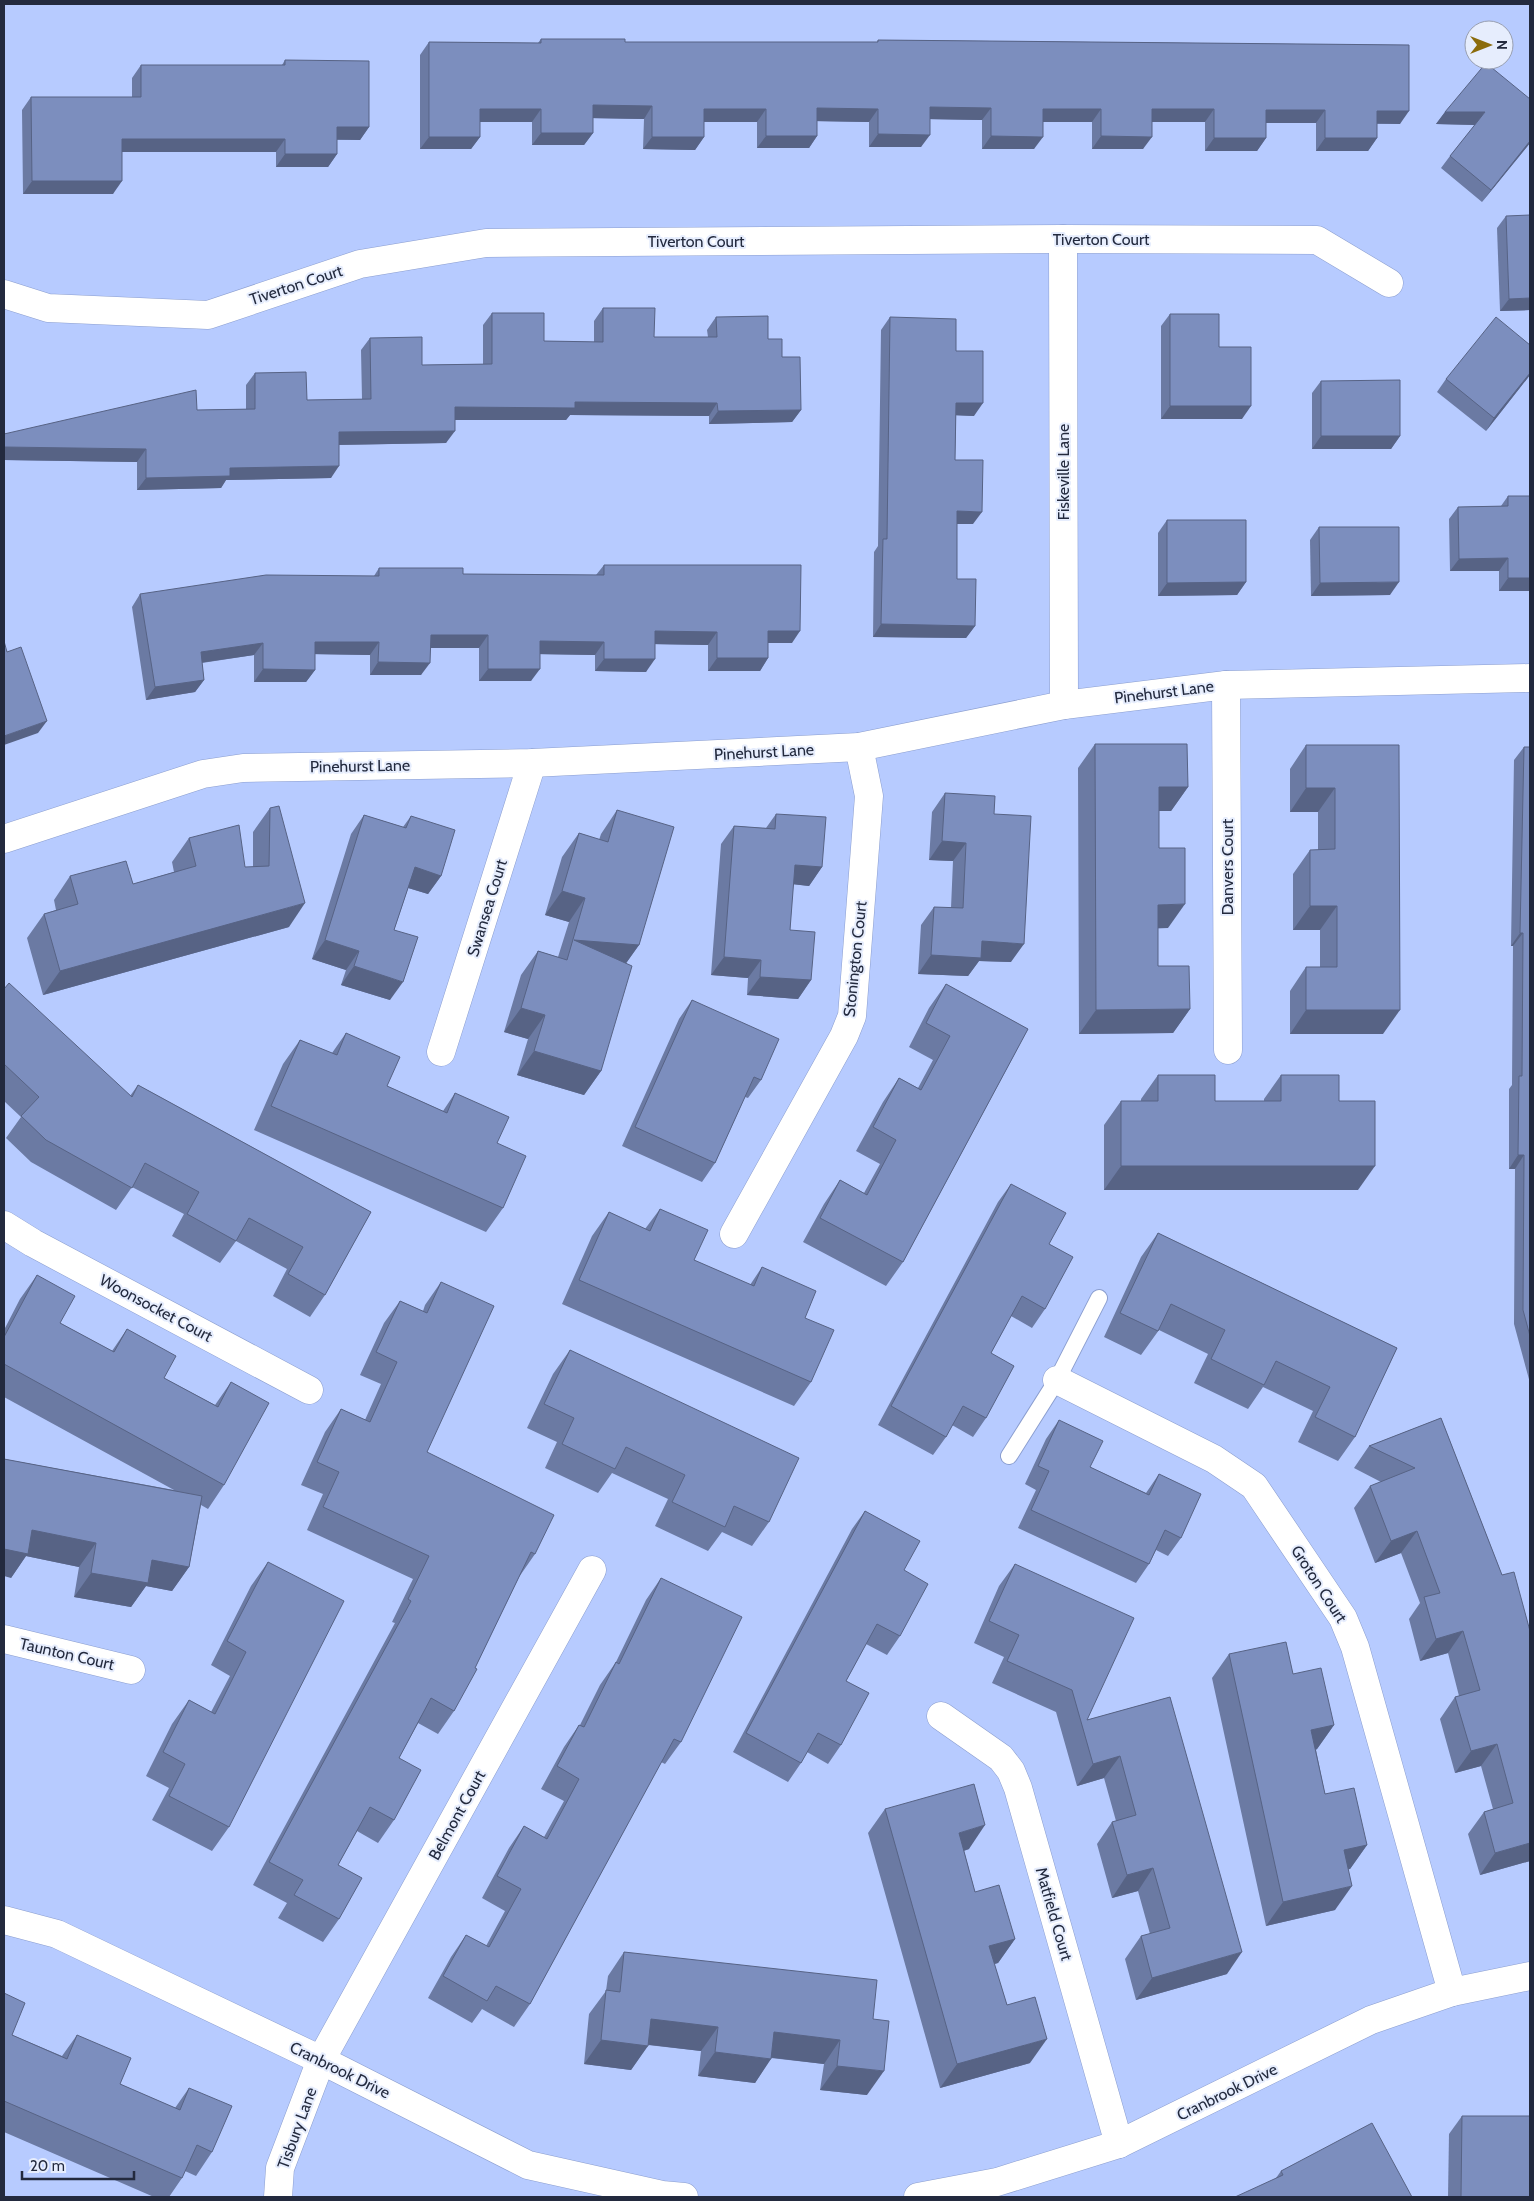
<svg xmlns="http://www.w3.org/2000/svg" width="1534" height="2201" viewBox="0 0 1534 2201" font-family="Cabin,sans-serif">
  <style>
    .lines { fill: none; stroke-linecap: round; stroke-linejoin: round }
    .service-casing { stroke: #8b9ecf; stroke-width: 18 }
    .minor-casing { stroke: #8b9ecf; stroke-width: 29 }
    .service { stroke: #fff; stroke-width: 16 }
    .minor { stroke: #fff; stroke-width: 28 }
    .wall { fill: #6b7aa3 }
    .shaded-wall { fill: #576385 }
    .building { fill: #7c8ebe; stroke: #576385 }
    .labels { text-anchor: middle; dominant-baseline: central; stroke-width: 4; stroke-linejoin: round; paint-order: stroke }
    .street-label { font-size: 16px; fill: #232a3e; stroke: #e6edfd }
  </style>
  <rect width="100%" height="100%" fill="#b7cbff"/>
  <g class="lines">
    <g class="service-casing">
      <path id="service" d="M1009,1456L1057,1380L1099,1298"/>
    </g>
    <g class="minor-casing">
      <g id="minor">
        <path d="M1063,239L1064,705"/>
        <path d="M4,294L48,308L208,315L360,264L486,243L1063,239L1317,240L1389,283"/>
        <path d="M1226,685L1228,1050"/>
        <path d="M4,839L203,774L243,768L532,763L859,747L1064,705L1226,685L1530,678"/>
        <path d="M441,1052L532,763"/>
        <path d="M4,1225L33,1243L309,1390"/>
        <path d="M734,1234L844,1036L852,1016L869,796L859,747"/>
        <path d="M1057,1380L1214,1459L1254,1486L1343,1618L1355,1647L1452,1992"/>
        <path d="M4,1639L131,1670"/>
        <path d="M941,1716L1001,1758L1011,1771L1018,1788L1119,2144"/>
        <path d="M4,1920L57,1934L321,2060L528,2165L662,2195L684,2197"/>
        <path d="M278,2197L280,2168L321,2060L592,1570"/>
        <path d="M918,2197L997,2182L1119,2144L1371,2020L1452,1992L1530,1976"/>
      </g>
    </g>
    <use href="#service" class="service"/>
    <use href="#minor" class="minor"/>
  </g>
  <g class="wall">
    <path d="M541,39L625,42H877L878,40L1409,45L1400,124H1377V138L1368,151H1316V123H1266V138L1257,151H1205V122H1152L1143,149H1092V122H1043L1034,149H982V120L930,119L921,147H869V122L817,121V136L809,148H757V122H704V137L695,150L643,149L644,119L593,118V133L584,145H532V122H480V137L471,149H420V55L429,42L538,43Z"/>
    <path d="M285,60L369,127L360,140H337V154L328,167H276V152H122L113,194H23L22,110L31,97H132V78L141,65H282Z"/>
    <path d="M1445,112L1530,143L1482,202L1441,168L1450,156L1475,125L1436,124Z"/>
    <path d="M1506,216L1530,310L1500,311L1497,228Z"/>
    <path d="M603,308L654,337H708L707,330L716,317L768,339L782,357L801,410L792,422L709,424V416L570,415L566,420H455L446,443L339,445L331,478L226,480L221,488L137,490V462L4,460V434L197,410L246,409V385L255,373L307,400L362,399L361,350L370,338L422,365L483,364V325L492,313L544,341L594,342V321Z"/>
    <path d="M1170,314L1219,347L1242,419H1161V326Z"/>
    <path d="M890,317L956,351L974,416L956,415L955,460L973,524H957V579L975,626L966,638L873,637L874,552L878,546L881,330Z"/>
    <path d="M1530,375L1486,431L1437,392L1446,379Z"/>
    <path d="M1321,381L1400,436L1391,449H1312V393Z"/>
    <path d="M1508,496H1530V591H1499V571H1450L1449,519L1458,507L1501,506Z"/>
    <path d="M1167,520L1246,582L1237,595L1158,596V533Z"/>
    <path d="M1319,527L1390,595L1311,596L1310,540Z"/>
    <path d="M604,565L792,643H768V658L760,671H708V645L655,644L646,672L595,671V655L540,654L531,681H479V648H430L421,675H370V655L315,654V670L306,682H254V655L202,663L204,680L195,692L146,700L132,607L140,594L374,576L379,568L463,574L596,575Z"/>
    <path d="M1095,744L1188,787L1171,811H1159V848L1168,928H1158V966L1190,1009L1173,1033L1079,1034L1078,768Z"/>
    <path d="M1306,745H1399L1383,1034H1290V991L1306,967H1320V930H1293V874L1310,850H1318V812H1290V769Z"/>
    <path d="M1524,747H1530V1383L1514,1324L1515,1169H1509V1089L1512,1085L1513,946H1511L1514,760Z"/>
    <path d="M945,793L994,814L1011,962L979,961L968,976L918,974L921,925L934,907L951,908L953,861L929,860L932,812Z"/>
    <path d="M270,808L289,927L43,995L27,938L44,914L56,910L54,900L70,876L133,884L174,872L172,862L189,838L245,867H253V832Z"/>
    <path d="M617,810L639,945L626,963L601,1071L584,1095L517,1075L528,1039L504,1032L521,975L538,951L558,957L569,922L545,915L562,857L579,833L599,840L601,834Z"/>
    <path d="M776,814L822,867L809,886L793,884L790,930L811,980L798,999L747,995L748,978L711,975L721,844L734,826L766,828Z"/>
    <path d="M364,815L403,827L411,816L441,876L428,894L408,888L394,930L390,1000L341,985L346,970L312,959L351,834Z"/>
    <path d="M946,984L1028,1029L903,1262L886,1286L803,1242L824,1204L840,1180L864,1193L880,1164L856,1151L883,1102L899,1078L918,1088L933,1060L909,1047L929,1008Z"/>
    <path d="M4,989L130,1096L138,1085L371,1212L325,1295L310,1317L273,1296L287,1269L236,1241L220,1263L172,1236L184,1214L132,1187L116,1210L31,1162L6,1138L21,1117L4,1101Z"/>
    <path d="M692,1000L761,1080L748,1098L745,1097L715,1163L702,1182L622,1146L679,1019Z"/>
    <path d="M346,1033L387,1086L443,1111L455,1093L497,1143L503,1208L486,1232L254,1130L283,1064L300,1040L332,1053Z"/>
    <path d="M1158,1075L1215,1101H1264V1099L1281,1075L1339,1101L1358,1190H1104V1125L1121,1101H1141V1099Z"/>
    <path d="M1011,1184L1049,1244L1045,1309L1032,1328L1011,1316L991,1353L986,1418L973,1437L952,1425L946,1437L933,1455L878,1425L998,1202Z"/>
    <path d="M660,1209L694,1260L750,1285L762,1267L805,1318L811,1382L794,1406L562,1304L592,1236L609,1212L645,1229Z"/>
    <path d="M1158,1233L1397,1348L1355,1437L1338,1461L1298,1442L1313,1411L1263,1387L1248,1409L1194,1383L1208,1354L1159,1330L1141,1355L1104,1337L1141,1257Z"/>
    <path d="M37,1275L60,1323L112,1351L127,1329L164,1378L215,1405L231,1382L224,1485L208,1509L201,1505L189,1567L172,1591L146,1586L131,1607L74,1597L79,1567L26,1556L11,1578L4,1459L174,1490L4,1397V1330L20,1299Z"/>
    <path d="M441,1282L427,1452L535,1554L519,1577L454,1711L438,1734L418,1723L399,1758L394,1820L378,1843L357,1831L338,1865L339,1919L323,1942L278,1918L287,1903L253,1885L395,1623L392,1622L413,1579L307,1530L323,1494L301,1485L325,1432L341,1409L365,1420L381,1384L360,1375L384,1323L400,1301L423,1311L425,1305Z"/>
    <path d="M570,1350L769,1522L752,1546L722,1532L708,1551L655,1526L668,1499L612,1473L598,1493L545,1468L557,1442L527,1428L553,1374Z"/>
    <path d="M1441,1418L1502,1575L1530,1631V1861L1480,1875L1468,1834L1484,1812L1493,1809L1481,1766L1455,1773L1440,1719L1455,1697L1459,1696L1448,1653L1420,1661L1409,1619L1420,1603L1401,1553L1375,1563L1354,1508L1370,1486L1381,1482L1354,1468L1369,1446Z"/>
    <path d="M1059,1420L1090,1467L1146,1493L1159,1474L1181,1538L1168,1556L1156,1550L1149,1564L1136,1583L1018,1528L1036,1490L1025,1484L1046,1439Z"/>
    <path d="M865,1511L904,1570L900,1636L887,1655L866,1644L846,1681L841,1745L828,1764L807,1752L801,1763L788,1782L733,1752L852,1529Z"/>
    <path d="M268,1562L229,1827L212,1851L152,1820L169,1788L146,1776L172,1724L189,1700L211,1712L230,1676L211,1665L251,1586Z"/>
    <path d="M1015,1564L1087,1720L1170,1697L1227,1974L1136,2000L1125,1959L1141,1936L1150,1934L1138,1891L1112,1898L1097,1844L1112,1822L1116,1821L1104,1778L1077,1786L1056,1712L992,1683L1004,1657L974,1643L999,1586Z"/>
    <path d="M661,1578L681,1742L665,1764L661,1762L530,2004L514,2027L482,2009L472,2023L428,1998L451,1957L466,1935L486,1946L505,1911L482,1898L509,1848L524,1826L544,1837L564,1801L541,1789L564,1747L579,1725H580L600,1685L616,1662L646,1600Z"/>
    <path d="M1229,1654L1293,1674L1334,1725L1317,1749L1316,1750L1325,1794L1367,1845L1350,1869H1348L1335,1910L1266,1926L1212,1678Z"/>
    <path d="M885,1809L969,1849L964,1851L975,1892L1015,1939L998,1963L994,1964L1007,2005L1030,2063L940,2088L868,1833Z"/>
    <path d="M624,1952L873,2019L867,2095L820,2090L824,2064L771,2058L755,2083L698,2076L701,2051L648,2045L631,2070L584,2064L589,2014L606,1991L608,1976Z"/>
    <path d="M4,1993L12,2035L62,2056L77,2035L120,2084L175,2108L189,2088L212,2152L196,2176L185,2171L182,2178L169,2197H154L4,2132Z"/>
    <path d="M1462,2116L1530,2197H1448L1449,2134Z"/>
    <path d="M1281,2171L1412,2197L1276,2178Z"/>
  </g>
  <g class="shaded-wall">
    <path d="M593,105L652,106L644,119L584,118Z"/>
    <path d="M930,107L991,108L982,120L921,119Z"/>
    <path d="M817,108L878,109L869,122L809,121Z"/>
    <path d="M480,109H541L532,122H471Z"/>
    <path d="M704,109H766L757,122H695Z"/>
    <path d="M1043,109H1101L1092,122H1034Z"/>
    <path d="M1152,109H1214L1205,122H1143Z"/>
    <path d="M1266,110H1325L1316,123H1257Z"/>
    <path d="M1377,111H1409L1400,124L1368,123Z"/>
    <path d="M1445,112H1485L1476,125L1436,124Z"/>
    <path d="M337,127H369L360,140L328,139Z"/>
    <path d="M541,133H593L584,145H532Z"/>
    <path d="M878,134L930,135L921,147H869Z"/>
    <path d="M766,136H817L809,148H757Z"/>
    <path d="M991,136L1043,137L1034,149H982Z"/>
    <path d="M1101,136L1152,137L1143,149H1092Z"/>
    <path d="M429,137H480L471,149H420Z"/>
    <path d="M652,137H704L695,150L643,149Z"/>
    <path d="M1214,138H1266L1257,151H1205Z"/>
    <path d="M1325,138H1377L1368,151H1316Z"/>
    <path d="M122,139H285L276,152H113Z"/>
    <path d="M1530,141V143L1482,202L1491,190Z"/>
    <path d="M285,154H337L328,167H276Z"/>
    <path d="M32,181H122L113,194H23Z"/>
    <path d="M1530,298V310L1500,311L1509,299Z"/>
    <path d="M1530,373V375L1486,431L1494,418Z"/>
    <path d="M575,402L717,403L709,416L570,415L566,420H446L455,407Z"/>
    <path d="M956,403H983L974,416L947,415Z"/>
    <path d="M1170,406H1251L1242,419H1161Z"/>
    <path d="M801,410L792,422L709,424L718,411Z"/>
    <path d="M455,431L446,443L330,445L339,432Z"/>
    <path d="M1321,436H1400L1391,449H1312Z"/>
    <path d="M4,447L146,449L137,462L4,460Z"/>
    <path d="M339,466L331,478L226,480L221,488L137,490L146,478L230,468Z"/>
    <path d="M957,511L982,512L973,524H948Z"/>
    <path d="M1508,558L1499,571H1450L1459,559Z"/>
    <path d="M1508,578H1530V591H1499Z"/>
    <path d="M1246,582L1237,595L1158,596L1167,583Z"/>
    <path d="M1399,582L1390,595L1311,596L1320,583Z"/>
    <path d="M881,624L975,626L966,638L873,637Z"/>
    <path d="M655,631L717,632L708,645L646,644Z"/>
    <path d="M768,631H800L792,643H760Z"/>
    <path d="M431,635H488L479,648H422Z"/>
    <path d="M540,641L604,642L595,655L531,654Z"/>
    <path d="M315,642H379L370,655L306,654Z"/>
    <path d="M263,643L254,655L192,664L201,652Z"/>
    <path d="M717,658H768L760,671H708Z"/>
    <path d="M604,659H655L646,672L595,671Z"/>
    <path d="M378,662L430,663L421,675H370Z"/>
    <path d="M263,669L315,670L306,682H254Z"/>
    <path d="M488,669H540L531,681H479Z"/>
    <path d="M204,680L195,692L146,700L155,687Z"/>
    <path d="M47,721L38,733L4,745V736Z"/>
    <path d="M1159,787H1188L1171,811H1143Z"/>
    <path d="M1306,788H1335L1318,812H1290Z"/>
    <path d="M942,841L966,843L953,861L929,860Z"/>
    <path d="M795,865L822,867L809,886L782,883Z"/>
    <path d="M415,867L441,876L428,894L402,886Z"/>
    <path d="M562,891L585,898L569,922L545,915Z"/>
    <path d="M305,903L289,927L43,995L60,971Z"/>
    <path d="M1185,904L1168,928L1141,929L1158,905Z"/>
    <path d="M1310,906H1337L1320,930H1293Z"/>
    <path d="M1520,933H1523L1513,946H1511Z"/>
    <path d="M325,940L359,951L346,970L312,959Z"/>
    <path d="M574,940L639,945L622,969L567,960Z"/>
    <path d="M982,941L1024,944L1011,962L979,961L968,976L918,974L931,955Z"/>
    <path d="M724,957L761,960L748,978L711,975Z"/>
    <path d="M354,966L403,982L390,1000L341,985Z"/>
    <path d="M760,977L811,980L798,999L747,995Z"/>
    <path d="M521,1008L545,1015L528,1039L504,1032Z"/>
    <path d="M1190,1009L1173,1033L1079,1034L1096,1010Z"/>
    <path d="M1306,1010H1400L1383,1034H1290Z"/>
    <path d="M534,1051L601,1071L584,1095L517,1075Z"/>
    <path d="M1518,1155H1524L1515,1169H1509Z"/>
    <path d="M1121,1166H1375L1358,1190H1104Z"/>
    <path d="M32,1530L96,1543L79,1567L26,1556L11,1578L4,1576V1549Z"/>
    <path d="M1417,1531L1401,1553L1375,1563L1391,1541Z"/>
    <path d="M152,1560L189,1567L172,1591L146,1586L131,1607L74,1597L91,1573Z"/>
    <path d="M1463,1631L1448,1653L1420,1661L1436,1639Z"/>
    <path d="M1334,1725L1317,1749L1295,1754L1311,1730Z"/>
    <path d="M1497,1744L1481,1766L1455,1773L1471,1751Z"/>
    <path d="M1120,1756L1104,1778L1077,1786L1093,1764Z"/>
    <path d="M985,1825L969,1849L942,1857L959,1833Z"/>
    <path d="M1530,1843V1861L1480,1875L1495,1853Z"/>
    <path d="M1367,1845L1350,1869L1327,1874L1344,1850Z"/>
    <path d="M1153,1868L1138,1891L1112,1898L1127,1875Z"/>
    <path d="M1352,1886L1335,1910L1266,1926L1283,1902Z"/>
    <path d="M1015,1939L998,1963L972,1970L989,1946Z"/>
    <path d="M1242,1952L1227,1974L1136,2000L1152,1978Z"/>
    <path d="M651,2019L718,2027L701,2051L634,2043Z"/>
    <path d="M774,2032L840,2040L824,2064L758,2056Z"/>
    <path d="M1047,2039L1030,2063L940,2088L957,2064Z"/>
    <path d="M601,2040L648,2046L631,2070L584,2064Z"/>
    <path d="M715,2052L771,2059L755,2083L698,2076Z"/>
    <path d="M837,2066L884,2071L867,2095L820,2090Z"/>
  </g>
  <g class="building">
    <path d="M541,39H625V42H878V40L1409,45V111H1377V138H1325V110H1266V138H1214V109H1152V137L1101,136V109H1043V137L991,136V108L930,107V135L878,134V109L817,108V136H766V109H704V137H652V106L593,105V133H541V109H480V137H429V42L541,43Z"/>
    <path d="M285,60L369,61V127H337V154H285V139H122V181H32L31,97H141V65H285Z"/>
    <path d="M1486,63L1530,99V141L1491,190L1450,156L1485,112H1445Z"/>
    <path d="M1530,215V298L1509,299L1506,216Z"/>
    <path d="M603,308H655L654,337H717L716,317L768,316V339H782V357H800L801,410L718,411L717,403L575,402V408L455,407V431L339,432V466L230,468V476L146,478V449L4,447V434L196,390L197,410L255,409V373L306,372L307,400L371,399L370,338L422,337V365L492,364V313H544V341L603,342Z"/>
    <path d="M1170,314H1219V347H1251V406H1170Z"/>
    <path d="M890,317L956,319V351H983V403H956L955,460H983L982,512L957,511V579H976L975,626L881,624L883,539H887Z"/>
    <path d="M1496,317L1530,345V373L1494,418L1446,379Z"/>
    <path d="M1400,380V436H1321V381Z"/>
    <path d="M1508,496H1530V578H1508V558L1459,559L1458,507L1508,506Z"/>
    <path d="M1167,520H1246V582L1167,583Z"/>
    <path d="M1319,527H1399V582L1320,583Z"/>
    <path d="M604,565H801L800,631H768V658H717V632L655,631V659H604V642L540,641V669H488V635H431L430,663L378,662L379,642H315V670L263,669V643L201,652L204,680L155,687L140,594L266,575L379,576V568H463V574L604,575Z"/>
    <path d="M4,641L7,652L21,647L47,721L4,736Z"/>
    <path d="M1095,744H1187L1188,787H1159V848H1185V904L1158,905V966H1189L1190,1009L1096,1010Z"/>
    <path d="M1306,745H1399L1400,1010H1306V967H1337V906H1310V850L1335,849V788H1306Z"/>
    <path d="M1524,747H1530V1336L1523,1310L1524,1155H1518L1519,1076H1522L1523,933H1520Z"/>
    <path d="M945,793L995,796L994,814L1031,816L1024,944L982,941L981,958L931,955L934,907L963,908L966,843L942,841Z"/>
    <path d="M279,806L305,903L60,971L44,914L78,904L70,876L126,861L133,884L196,866L189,838L239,825L245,867L269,866L270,808Z"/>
    <path d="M617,810L674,827L639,945L574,940L632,966L601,1071L534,1051L545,1015L521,1008L538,951L567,960L585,898L562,891L579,833L608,842Z"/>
    <path d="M776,814L826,817L822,867L795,865L790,930L815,932L811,980L760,977L761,960L724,957L734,826L775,829Z"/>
    <path d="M364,815L406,828L411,816L455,830L441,876L415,867L394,930L418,937L403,982L354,966L359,951L325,940Z"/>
    <path d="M9,983L132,1097L138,1085L371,1212L325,1295L288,1274L303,1247L249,1218L236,1241L187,1214L199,1192L145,1163L132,1188L46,1140L21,1116L39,1097L4,1064V989Z"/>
    <path d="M946,984L1028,1029L903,1262L820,1218L840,1180L867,1195L896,1140L873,1127L899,1078L921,1090L950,1036L926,1023Z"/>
    <path d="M692,1000L779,1039L761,1080L754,1077L715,1163L635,1127Z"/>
    <path d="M346,1033L400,1057L387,1086L447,1113L455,1093L509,1117L497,1143L526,1156L503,1208L271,1106L300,1040L337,1055Z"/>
    <path d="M1158,1075H1215V1101H1281V1075H1339V1101H1375V1166H1121V1101H1158Z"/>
    <path d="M1011,1184L1066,1213L1049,1244L1073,1257L1045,1309L1022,1296L991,1353L1014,1366L986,1418L963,1406L946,1437L891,1406Z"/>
    <path d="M660,1209L708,1230L694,1260L754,1286L762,1267L816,1291L805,1318L834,1330L811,1382L579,1280L609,1212L650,1231Z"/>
    <path d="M1158,1233L1397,1348L1355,1437L1315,1417L1330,1387L1276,1361L1264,1385L1211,1359L1225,1330L1171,1304L1158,1331L1120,1313Z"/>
    <path d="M37,1275L75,1296L60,1323L114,1352L127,1329L176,1356L164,1378L218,1407L231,1382L269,1403L224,1485L4,1364V1337Z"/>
    <path d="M441,1282L494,1306L427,1452L554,1515L535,1554L531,1552L475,1668L477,1669L454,1711L431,1698L399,1758L421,1770L394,1820L370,1807L338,1865L362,1878L339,1919L294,1895L303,1880L269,1862L411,1601L408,1599L429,1556L323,1507L339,1472L317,1462L341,1409L370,1422L397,1362L376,1352L400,1301L427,1313Z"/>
    <path d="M570,1350L799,1458L769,1522L734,1506L725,1527L672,1502L685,1475L626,1447L615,1469L562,1444L574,1418L544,1404Z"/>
    <path d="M1441,1418L1502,1575L1514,1572L1530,1631V1843L1495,1853L1484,1812L1513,1803L1497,1744L1471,1751L1455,1697L1480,1690L1463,1631L1436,1639L1424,1597L1440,1593L1417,1531L1391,1541L1370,1486L1415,1468L1369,1446Z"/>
    <path d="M1059,1420L1103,1441L1090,1467L1149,1495L1159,1474L1201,1494L1181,1538L1165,1530L1149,1564L1031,1510L1049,1471L1038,1466Z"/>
    <path d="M4,1459L202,1496L189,1567L152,1560L148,1583L91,1573L96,1543L32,1530L28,1554L4,1549Z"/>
    <path d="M865,1511L920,1541L904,1570L928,1584L900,1636L877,1624L846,1681L869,1693L841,1745L818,1733L801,1763L746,1733Z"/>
    <path d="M268,1562L344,1601L229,1827L169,1796L185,1764L163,1752L189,1700L215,1714L246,1652L227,1641Z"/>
    <path d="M1015,1564L1134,1618L1087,1720L1170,1697L1242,1952L1152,1978L1141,1936L1170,1928L1153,1868L1127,1875L1112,1822L1136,1815L1120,1756L1093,1764L1072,1690L1007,1661L1019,1635L989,1621Z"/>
    <path d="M661,1578L742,1617L681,1742L674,1739L530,2004L496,1986L487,2001L443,1976L466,1935L489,1947L521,1889L497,1876L524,1826L547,1839L579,1779L557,1766L579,1725L584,1727L616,1662L619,1664Z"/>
    <path d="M1286,1642L1293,1674L1321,1668L1334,1725L1311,1730L1325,1794L1354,1788L1367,1845L1344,1850L1352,1886L1283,1902L1229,1654Z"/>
    <path d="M974,1784L985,1825L959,1833L975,1892L999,1885L1015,1939L989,1946L1007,2005L1035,1997L1047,2039L957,2064L885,1809Z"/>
    <path d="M624,1952L877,1980L873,2019L889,2021L884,2071L837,2066L840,2040L774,2032L771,2059L715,2052L718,2027L651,2019L648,2046L601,2040L606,1990L620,1992Z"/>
    <path d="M4,1993L25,2003L12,2035L67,2059L77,2035L131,2058L120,2084L180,2110L189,2088L232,2106L212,2152L197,2145L182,2178L4,2101Z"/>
    <path d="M1462,2116H1530V2197H1461Z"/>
    <path d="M1372,2123L1412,2197H1235L1283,2175L1281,2171Z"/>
  </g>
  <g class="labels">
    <g class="street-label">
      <text x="1101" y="239">Tiverton Court</text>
      <text x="696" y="241">Tiverton Court</text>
      <text transform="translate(296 285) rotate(-18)">Tiverton Court</text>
      <text transform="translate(1063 472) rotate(-90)">Fiskeville Lane</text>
      <text transform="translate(1164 692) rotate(-7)">Pinehurst Lane</text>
      <text transform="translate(764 752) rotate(-3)">Pinehurst Lane</text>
      <text transform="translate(360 766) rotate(-1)">Pinehurst Lane</text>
      <text transform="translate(1227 867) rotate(-90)">Danvers Court</text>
      <text transform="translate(487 908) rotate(-73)">Swansea Court</text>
      <text transform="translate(855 959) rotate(-84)">Stonington Court</text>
      <text transform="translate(156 1308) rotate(28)">Woonsocket Court</text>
      <text transform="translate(1319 1584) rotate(57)">Groton Court</text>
      <text transform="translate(67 1654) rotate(13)">Taunton Court</text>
      <text transform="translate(457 1815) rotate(-61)">Belmont Court</text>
      <text transform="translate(1054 1914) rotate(74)">Matfield Court</text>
      <text transform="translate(340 2070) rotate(26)">Cranbrook Drive</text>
      <text transform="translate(1227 2092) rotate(-26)">Cranbrook Drive</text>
      <text transform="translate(297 2128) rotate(-70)">Tisbury Lane</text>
    </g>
  </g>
  <rect width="1534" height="2201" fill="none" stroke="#232a3e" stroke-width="10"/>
  <g transform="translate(1489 45) rotate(90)"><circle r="24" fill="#e6edfd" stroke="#989fb1"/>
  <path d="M0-4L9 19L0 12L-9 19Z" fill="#8b6c0d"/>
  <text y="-8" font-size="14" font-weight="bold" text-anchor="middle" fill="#232a3e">N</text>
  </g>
  <path d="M22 2171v8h112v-8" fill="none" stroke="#232a3e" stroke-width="2.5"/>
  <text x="30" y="2171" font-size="15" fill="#232a3e" stroke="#e6edfd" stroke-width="4" paint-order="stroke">20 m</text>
</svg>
